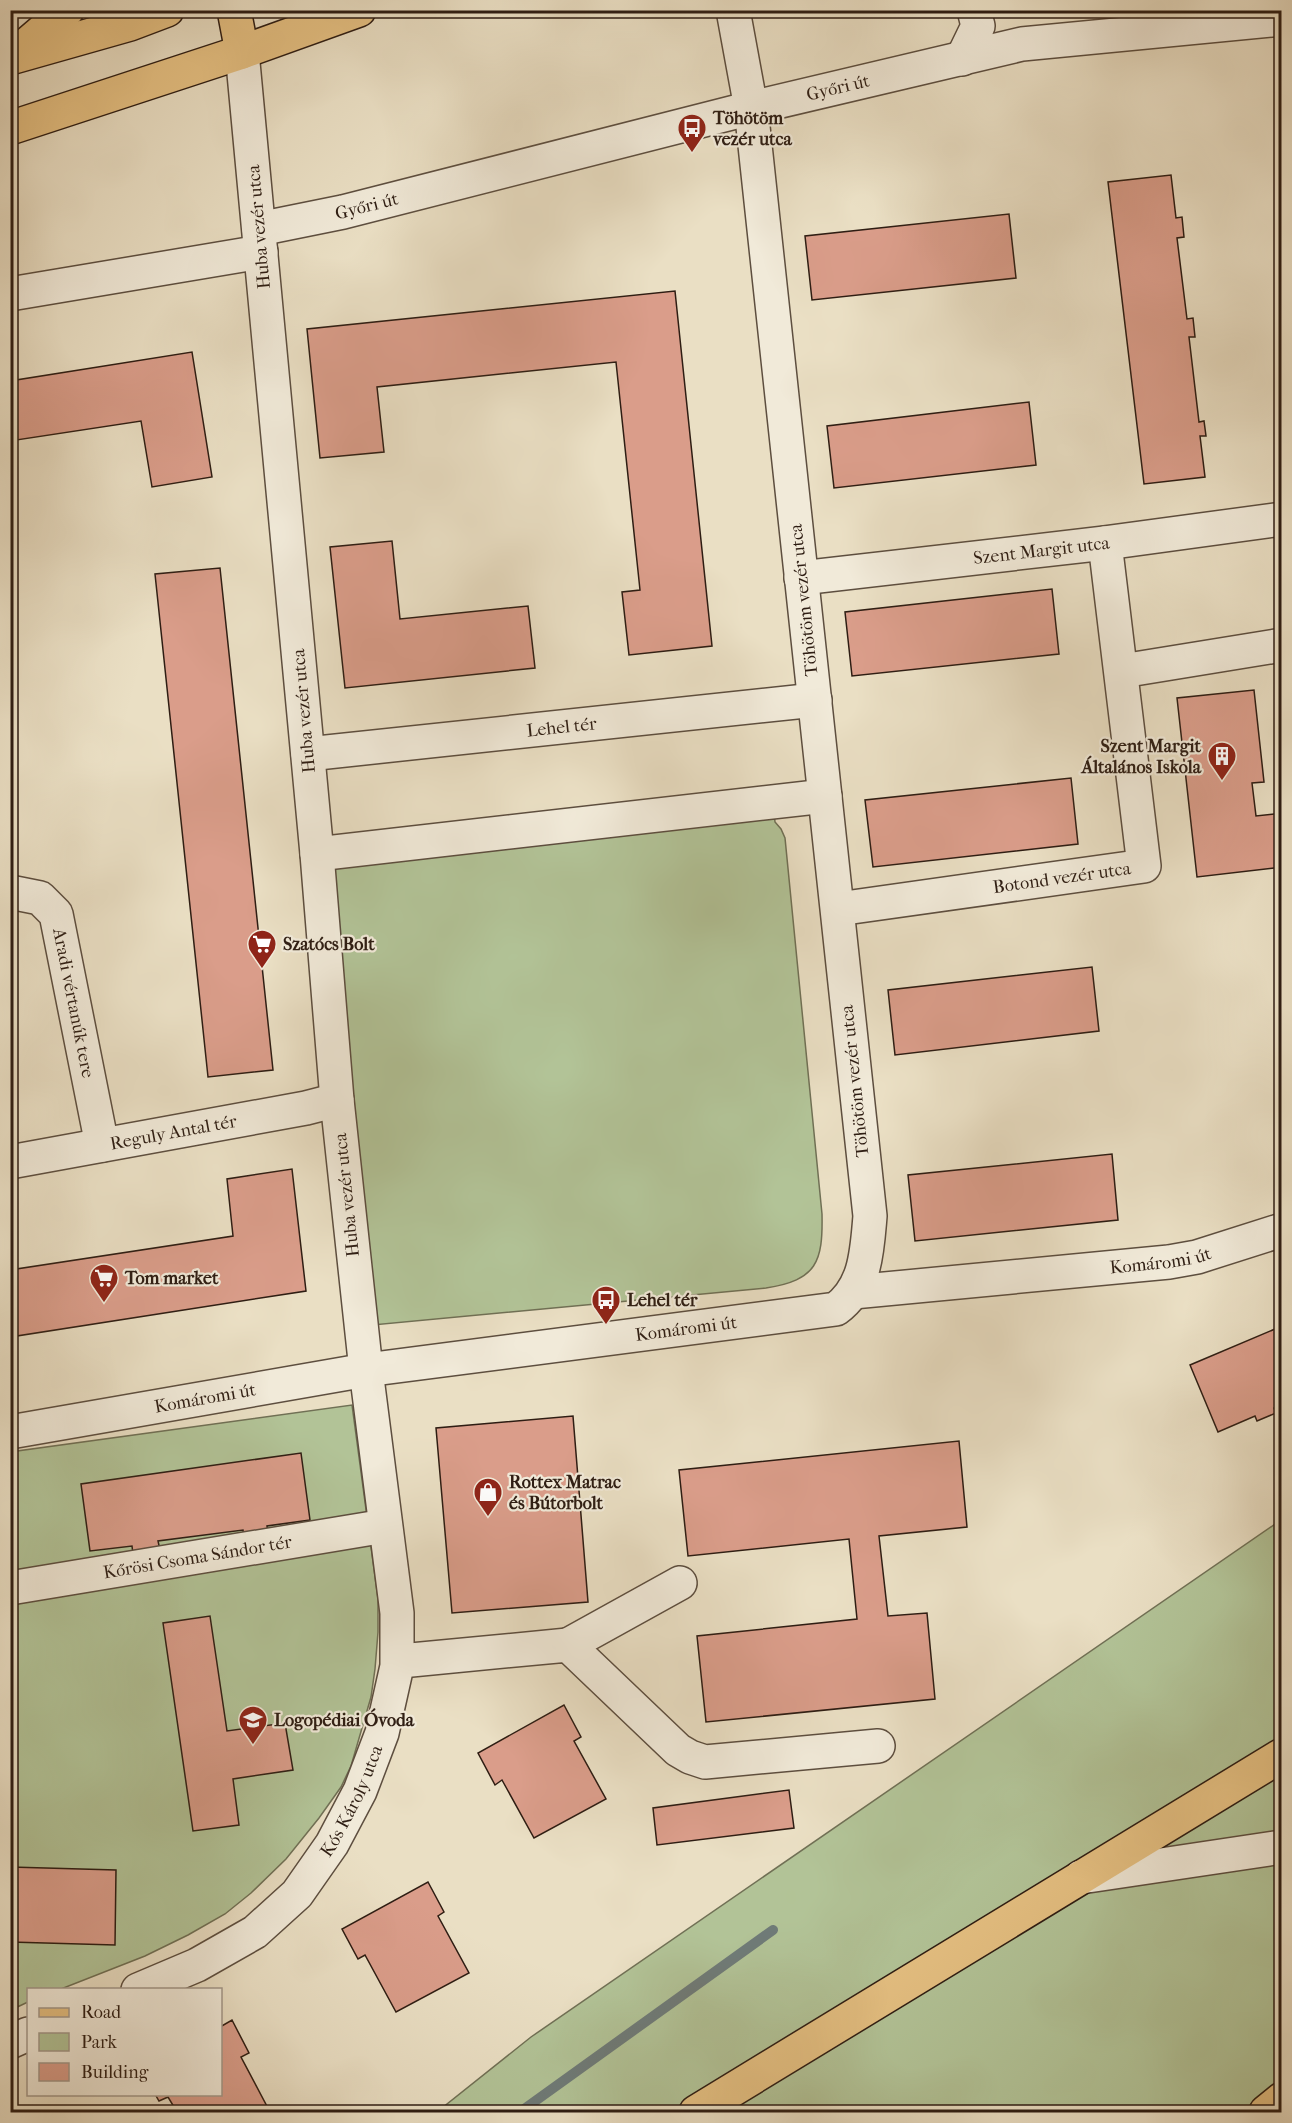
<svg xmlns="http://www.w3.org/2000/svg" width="1292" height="2123" viewBox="0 0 1292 2123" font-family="'IM FELL French Canon',serif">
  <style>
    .green { fill: #b2c397; stroke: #707055; stroke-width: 1.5 }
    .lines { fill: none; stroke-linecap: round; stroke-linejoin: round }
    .stream { stroke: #6f7b78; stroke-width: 10 }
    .building { fill: #da9d8a; stroke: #2e1d13; stroke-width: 1.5 }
    .minor-casing { stroke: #5d4e3f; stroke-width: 36 }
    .major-casing { stroke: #2e1d13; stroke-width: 36 }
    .highway-casing { stroke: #2e1d13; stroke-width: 36 }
    .minor { stroke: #f1ead9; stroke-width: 33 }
    .major { stroke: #e5c082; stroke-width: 33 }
    .highway { stroke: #e5c082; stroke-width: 33 }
    .labels { text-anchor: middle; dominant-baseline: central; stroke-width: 4.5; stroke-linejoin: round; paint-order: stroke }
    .street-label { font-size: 18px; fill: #2e1d13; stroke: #f1ead9 }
    .poi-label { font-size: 18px; font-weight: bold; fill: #2e1d13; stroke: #f1ead9; text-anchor: start }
  </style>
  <rect width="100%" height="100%" fill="#eadfc4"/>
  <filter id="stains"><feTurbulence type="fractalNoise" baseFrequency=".00333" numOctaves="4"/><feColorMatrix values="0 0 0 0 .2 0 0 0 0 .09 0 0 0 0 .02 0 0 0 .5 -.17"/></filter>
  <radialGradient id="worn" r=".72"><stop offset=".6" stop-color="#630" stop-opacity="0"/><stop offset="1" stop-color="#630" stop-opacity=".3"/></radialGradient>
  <g class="green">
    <path d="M773,802L775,822L781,829L785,838L822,1214C823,1262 817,1280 766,1288L362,1326L317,854Z"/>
    <path d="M352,1405L378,1599V1632L375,1669L371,1697L351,1766L341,1787L319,1818L286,1859L251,1893L225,1914L188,1935L145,1956L61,1989L28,1990V2002L11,2010L10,1452Z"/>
    <path d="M1281,1520V2112H437L531,2037Z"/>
  </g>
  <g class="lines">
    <path class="stream" d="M520,2112L773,1930"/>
  </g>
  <g class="building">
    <path d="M1171,175L1176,218L1182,217L1184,237L1177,238L1187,319L1193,318L1195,337H1189L1199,422L1204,421L1206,436H1200L1205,477L1144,484L1108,182Z"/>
    <path d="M1009,214L1016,278L812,300L805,236Z"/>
    <path d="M675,291L712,646L629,655L622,592L640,590L616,362L377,387L384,452L320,458L307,329Z"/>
    <path d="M192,352L212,477L152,487L141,421L10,441V381Z"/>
    <path d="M1029,402L1036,465L834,488L827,426Z"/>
    <path d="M392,541L400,619L528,606L535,668L345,688L330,547Z"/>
    <path d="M220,568L273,1070L208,1077L155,574Z"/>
    <path d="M1052,589L1059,654L852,676L845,612Z"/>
    <path d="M1254,690L1264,782L1252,783L1256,816L1282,813V867L1197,877L1177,698Z"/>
    <path d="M1071,778L1078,844L873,867L865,800Z"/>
    <path d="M1092,967L1099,1031L895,1055L888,990Z"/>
    <path d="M1112,1154L1118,1220L915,1241L908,1175Z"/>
    <path d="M292,1169L306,1291L10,1337V1270L233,1236L227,1179Z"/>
    <path d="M1282,1326V1404L1274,1408L1276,1413L1257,1421L1255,1416L1218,1432L1190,1365Z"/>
    <path d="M573,1416L588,1602L452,1613L436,1428Z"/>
    <path d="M959,1441L967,1527L879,1536L888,1616L927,1613L935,1699L706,1722L697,1636L857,1619L849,1539L688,1556L679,1470Z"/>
    <path d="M301,1453L310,1520L267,1526L268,1534L244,1537L243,1530L158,1541L160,1550L133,1554L132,1546L90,1551L81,1484Z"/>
    <path d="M210,1616L227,1731L285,1723L293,1770L233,1779L239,1825L193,1831L163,1623Z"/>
    <path d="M564,1705L581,1737L574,1741L606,1799L534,1838L502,1780L495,1785L478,1753Z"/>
    <path d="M789,1790L794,1828L657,1845L653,1808Z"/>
    <path d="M10,1867L116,1870L115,1945L10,1942Z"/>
    <path d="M428,1882L444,1912L438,1916L469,1973L396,2012L365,1955L358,1959L342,1929Z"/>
    <path d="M232,2020L249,2053L241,2057L270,2112H177L168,2097L159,2101L155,2094H220V2027Z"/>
  </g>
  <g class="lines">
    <g class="minor-casing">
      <g id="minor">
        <path d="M962,59L978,26L974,10"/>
        <path id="s1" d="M259,229L343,212L751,108L1022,44L1282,19"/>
        <path d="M10,294L261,252"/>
        <path id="s2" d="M801,578L1105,543L1282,519"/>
        <path d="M1122,671L1282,645"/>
        <path id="s3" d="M308,754L815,700"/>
        <path d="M317,854L825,796"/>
        <path id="s4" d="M10,892L40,898L56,914L102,1145"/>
        <path id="s5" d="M838,909L1144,866L1105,543"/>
        <path id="s6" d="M10,1162L306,1108L337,1100"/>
        <path id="s7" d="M853,1292L1169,1262L1197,1257L1282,1230"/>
        <path id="s8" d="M10,1432L366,1370L836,1309C866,1287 867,1251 870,1216L751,108L733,10"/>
        <path id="s9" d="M10,1588L385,1526"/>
        <path d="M568,1645L680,1583"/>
        <path d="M411,1660L568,1645L678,1750L690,1757L705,1762L878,1746"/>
        <path d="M1081,1877L1282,1847"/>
        <path id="s10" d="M138,1990L197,1965L255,1932L297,1894L332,1844L360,1791L382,1733L397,1666V1613L366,1370L337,1100L317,854L242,52"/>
        <path d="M10,2042L28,2034"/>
      </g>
    </g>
    <g class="major-casing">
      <g id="major">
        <path d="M234,10L242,52"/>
        <path d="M18,52L67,10"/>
        <path d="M10,58L130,24L167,10"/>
        <path d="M10,128L242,52L359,10"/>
        <path d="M696,2112L1282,1755"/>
      </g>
    </g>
    <g class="highway-casing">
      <path id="highway" d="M1266,2112L1282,2099"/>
    </g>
    <use href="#minor" class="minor"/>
    <use href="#major" class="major"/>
    <use href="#highway" class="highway"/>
  </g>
  <defs>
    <g id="bus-pin" transform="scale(1.5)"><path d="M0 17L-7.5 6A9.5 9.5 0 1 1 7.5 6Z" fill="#8f2418" stroke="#f1ead9"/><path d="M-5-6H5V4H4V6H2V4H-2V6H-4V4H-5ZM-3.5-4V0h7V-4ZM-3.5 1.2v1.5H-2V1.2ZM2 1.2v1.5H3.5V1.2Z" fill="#fff"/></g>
    <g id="building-pin" transform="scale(1.5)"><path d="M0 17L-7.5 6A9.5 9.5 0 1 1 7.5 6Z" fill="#8f2418" stroke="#f1ead9"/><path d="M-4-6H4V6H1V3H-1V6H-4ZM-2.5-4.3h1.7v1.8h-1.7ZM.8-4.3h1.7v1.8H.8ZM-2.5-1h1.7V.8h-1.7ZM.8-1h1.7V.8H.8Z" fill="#fff"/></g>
    <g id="supermarket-pin" transform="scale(1.5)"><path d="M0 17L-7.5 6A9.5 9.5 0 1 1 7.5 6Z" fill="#8f2418" stroke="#f1ead9"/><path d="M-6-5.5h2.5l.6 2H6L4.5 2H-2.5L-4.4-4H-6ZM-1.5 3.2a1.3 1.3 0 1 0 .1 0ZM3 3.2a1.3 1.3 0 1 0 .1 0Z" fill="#fff"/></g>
    <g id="shop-pin" transform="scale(1.5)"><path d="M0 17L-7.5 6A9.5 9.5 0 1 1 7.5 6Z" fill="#8f2418" stroke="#f1ead9"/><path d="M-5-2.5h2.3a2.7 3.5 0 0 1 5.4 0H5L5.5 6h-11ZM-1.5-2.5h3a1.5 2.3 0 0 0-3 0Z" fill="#fff"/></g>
    <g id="school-pin" transform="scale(1.5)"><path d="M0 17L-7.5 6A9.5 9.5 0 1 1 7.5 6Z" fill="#8f2418" stroke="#f1ead9"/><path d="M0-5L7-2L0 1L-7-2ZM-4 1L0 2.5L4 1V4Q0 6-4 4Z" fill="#fff"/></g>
  </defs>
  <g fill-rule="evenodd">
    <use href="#bus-pin" x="692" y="128"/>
    <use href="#building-pin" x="1222" y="756"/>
    <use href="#supermarket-pin" x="262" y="944"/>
    <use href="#supermarket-pin" x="104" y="1278"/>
    <use href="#bus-pin" x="606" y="1300"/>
    <use href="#shop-pin" x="488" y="1492"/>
    <use href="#school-pin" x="253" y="1720"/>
  </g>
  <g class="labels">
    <g class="street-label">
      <text stroke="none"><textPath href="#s1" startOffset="596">Győri út</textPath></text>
      <text stroke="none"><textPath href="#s1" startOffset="110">Győri út</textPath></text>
      <text transform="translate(259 227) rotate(-95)">Huba vezér utca</text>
      <text stroke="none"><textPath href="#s2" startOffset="242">Szent Margit utca</textPath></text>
      <text transform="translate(804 600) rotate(-96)">Töhötöm vezér utca</text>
      <text transform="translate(304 711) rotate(-95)">Huba vezér utca</text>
      <text stroke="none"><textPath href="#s3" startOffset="255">Lehel tér</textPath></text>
      <text stroke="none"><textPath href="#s5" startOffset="226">Botond vezér utca</textPath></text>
      <text stroke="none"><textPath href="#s4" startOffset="144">Aradi vértanúk tere</textPath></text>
      <text transform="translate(855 1081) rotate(-96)">Töhötöm vezér utca</text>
      <text stroke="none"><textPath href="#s6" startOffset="166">Reguly Antal tér</textPath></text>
      <text transform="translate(347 1195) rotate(-96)">Huba vezér utca</text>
      <text stroke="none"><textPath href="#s7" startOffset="309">Komáromi út</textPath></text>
      <text stroke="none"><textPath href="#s8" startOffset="684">Komáromi út</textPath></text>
      <text stroke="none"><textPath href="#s8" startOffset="198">Komáromi út</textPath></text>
      <text stroke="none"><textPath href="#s9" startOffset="190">Kőrösi Csoma Sándor tér</textPath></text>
      <text stroke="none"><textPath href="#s10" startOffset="296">Kós Károly utca</textPath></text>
    </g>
    <g class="poi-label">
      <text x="713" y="118">Töhötöm<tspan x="713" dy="21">vezér utca</tspan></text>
      <text x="1201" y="746" text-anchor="end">Szent Margit<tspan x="1201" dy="21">Általános Iskola</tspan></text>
      <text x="283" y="944">Szatócs Bolt</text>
      <text x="125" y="1278">Tom market</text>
      <text x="627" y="1300">Lehel tér</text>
      <text x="509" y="1482">Rottex Matrac<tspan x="509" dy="21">és Bútorbolt</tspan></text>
      <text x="274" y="1720">Logopédiai Óvoda</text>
    </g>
  </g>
  <rect width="1292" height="2123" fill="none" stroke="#eadfc4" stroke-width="36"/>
  <rect x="12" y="12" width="1268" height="2099" fill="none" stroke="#2e1d13" stroke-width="3"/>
  <rect x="18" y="18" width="1256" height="2087" fill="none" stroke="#2e1d13" stroke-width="1.5"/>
  <rect x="27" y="1988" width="195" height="108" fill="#f1ead9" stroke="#a3988a" stroke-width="1.5"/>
  <rect x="39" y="2008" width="30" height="9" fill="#e5c082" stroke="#a3988a" stroke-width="1.5"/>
  <text x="81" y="2018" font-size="18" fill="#2e1d13">Road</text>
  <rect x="39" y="2033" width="30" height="18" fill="#b2c397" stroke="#a3988a" stroke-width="1.5"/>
  <text x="81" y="2048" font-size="18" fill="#2e1d13">Park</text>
  <rect x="39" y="2063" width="30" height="18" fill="#da9d8a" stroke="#a3988a" stroke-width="1.5"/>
  <text x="81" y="2078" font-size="18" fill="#2e1d13">Building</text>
  <rect width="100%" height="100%" filter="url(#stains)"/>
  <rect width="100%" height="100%" fill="url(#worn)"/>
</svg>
